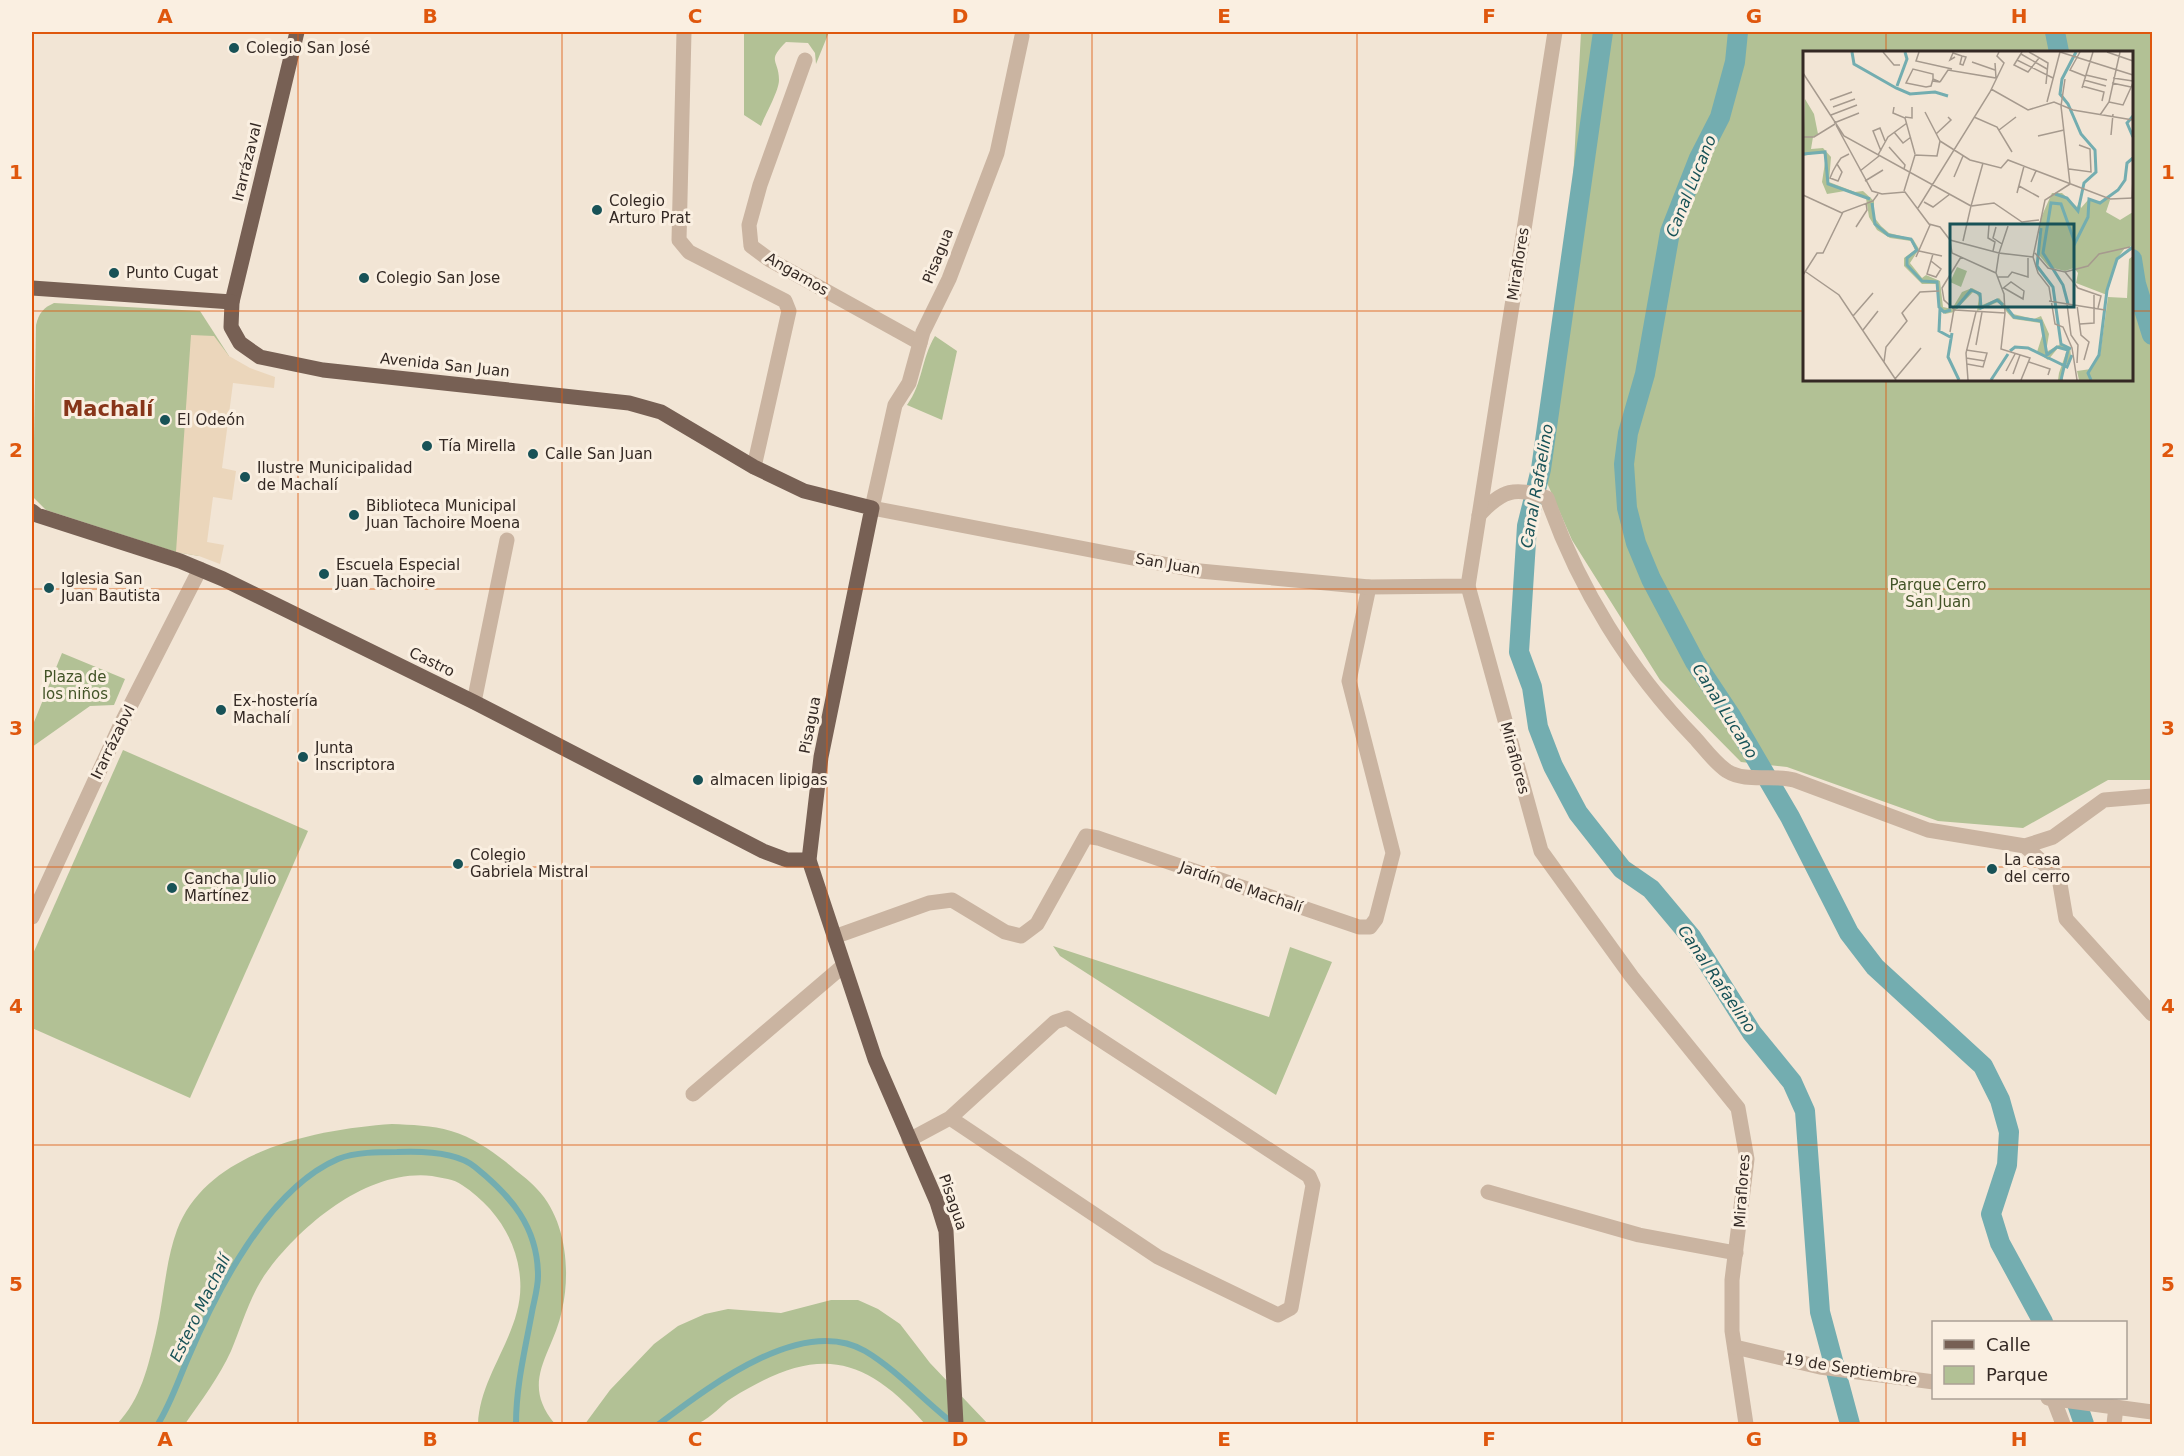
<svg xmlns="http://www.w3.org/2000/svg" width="2184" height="1456" viewBox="0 0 2184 1456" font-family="'DejaVu Sans',sans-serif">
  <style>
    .green { fill: #b2c195; fill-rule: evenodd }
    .plaza { fill: #ebd6bb }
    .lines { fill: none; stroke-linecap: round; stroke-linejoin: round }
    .stream { stroke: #73adb0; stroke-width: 6 }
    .canal { stroke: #73adb0; stroke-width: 20 }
    .minor { stroke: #cab4a1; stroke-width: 15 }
    .tertiary { stroke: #cab4a1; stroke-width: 15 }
    .primary { stroke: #776054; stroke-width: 15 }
    .grid { fill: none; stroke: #df570d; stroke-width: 1.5; stroke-opacity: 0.55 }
    .poi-dot { fill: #185257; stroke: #faefe1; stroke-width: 2 }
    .labels { text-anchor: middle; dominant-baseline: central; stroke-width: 6; stroke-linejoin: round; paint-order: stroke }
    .poi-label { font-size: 15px; fill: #342924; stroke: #faefe1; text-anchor: start }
    .street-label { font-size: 15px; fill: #342924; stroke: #faefe1 }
    .park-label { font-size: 15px; fill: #425327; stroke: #faefe1 }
    .water-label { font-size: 16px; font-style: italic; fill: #185257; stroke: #faefe1 }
    .district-label { font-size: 21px; font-weight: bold; fill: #873519; stroke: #faefe1 }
    .inset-river { fill: none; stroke: #73adb0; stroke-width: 3 }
    .inset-road { fill: none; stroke: #a69a8e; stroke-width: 1.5 }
    .view { fill: #185257; fill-opacity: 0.15; stroke: #185257; stroke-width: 3 }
    .inset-edge { fill: none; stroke: #342924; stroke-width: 3 }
    .neatline { fill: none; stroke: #df570d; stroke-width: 2 }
    .grid-label { font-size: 20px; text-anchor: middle; font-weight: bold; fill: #df570d }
  </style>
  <rect width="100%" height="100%" fill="#f2e5d5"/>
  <g class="green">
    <path d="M744,32H829L816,64L815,53L808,43L786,42C766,62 779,59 779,80C779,91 765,115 761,126L744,115Z"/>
    <path d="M1581,32H2152V780H2108L2023,828L1938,821L1787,767L1741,762L1660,680L1572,540L1541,469L1567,292ZM1804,52H2132V380H1804Z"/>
    <path d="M54,303L200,311L229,356L199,556L176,552L46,510L33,497L36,325C39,313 43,308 54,303Z"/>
    <path d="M935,336L957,351L942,420L907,405C923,383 921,359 935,336Z"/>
    <path d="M62,653L125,679L114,705L90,706L32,747V727Z"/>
    <path d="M123,750L308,831L190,1098L32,1028V956Z"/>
    <path d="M1053,946L1269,1017L1290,947L1332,962L1276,1095L1060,956Z"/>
    <path d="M392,1124C411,1125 432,1125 451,1131C472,1137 489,1149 506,1162C516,1171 528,1179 537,1189C566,1219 571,1271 562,1310C553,1355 519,1381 555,1424H478C480,1372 525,1331 520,1278C517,1239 494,1206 462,1185C454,1179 442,1178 432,1176C369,1169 305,1222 269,1269C251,1292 242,1325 231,1351C219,1377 201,1401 185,1424H117C141,1399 148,1367 156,1333C164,1299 165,1263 177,1230C207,1150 318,1129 392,1124Z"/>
    <path d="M831,1300H858L878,1309L900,1324L930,1363L988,1424H925C861,1351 814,1347 732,1398C721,1405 712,1417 699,1423C690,1428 602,1424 585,1424L610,1390L654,1344L678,1326L705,1314L728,1309L781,1313Z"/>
  </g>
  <path class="plaza" d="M191,335L214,336L229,356L250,368L275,377L274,388L233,383L222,468L236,471L232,500L213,497L207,542L224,545L220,564L199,556L176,552Z"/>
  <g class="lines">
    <g class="stream">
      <path d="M158,1424C171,1403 178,1381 188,1358C216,1292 268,1189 338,1159C355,1152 379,1152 397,1152C420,1151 456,1151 475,1167C511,1196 538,1227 538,1276C538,1288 534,1301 532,1312C525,1350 516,1386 516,1424"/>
      <path d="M659,1424C707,1388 802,1314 865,1351C897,1370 924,1401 954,1424"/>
    </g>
    <g class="canal">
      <path d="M1603,32L1541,469L1527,526L1519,652L1532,687L1538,727L1553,766L1578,813L1622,869L1651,889L1692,938L1752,1033L1792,1082L1805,1111L1820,1312L1850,1424"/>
      <path d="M1738,32L1735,62L1720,117L1699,158L1670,232L1645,374L1628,433L1624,464L1627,508L1636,543L1651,579L1695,662L1731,716L1790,817L1849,933L1875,967L1983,1066L2000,1100L2009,1132L2007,1165L1991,1214L2000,1243L2043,1322"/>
      <path d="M2055,32L2059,52"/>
      <path d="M2132,259L2136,284L2152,335"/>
      <path d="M2075,1398L2084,1424"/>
    </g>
    <g class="minor">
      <path d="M684,32L679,240L689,252L785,301L789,311L754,467"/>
      <path d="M805,60L760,185L749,225L751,246L770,260L920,343"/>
      <path d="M872,508L895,405L909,383L923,332L949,279L997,153L1022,36"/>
      <path d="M1479,515C1502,490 1515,486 1547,498C1578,587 1629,670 1695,738C1704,748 1715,763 1727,771C1746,783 1772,774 1794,780L1928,830L2025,846L2053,837L2104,800L2152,796"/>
      <path d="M1468,586L1541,851L1632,977L1738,1108L1747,1159L1732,1280V1331L1746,1424"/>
      <path d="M474,702L507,540"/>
      <path d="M2025,846L2059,878L2066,919L2152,1014"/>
      <path d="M32,917L121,724L200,569"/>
      <path d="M834,937L929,903L952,900L1005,932L1021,936L1037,924L1086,836L1098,838L1359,927H1370L1376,919L1393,853L1349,681L1369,587"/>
      <path d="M693,1094L843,966"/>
      <path d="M909,1140L950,1118L1055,1022L1067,1018L1309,1176L1313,1185L1291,1308L1278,1315L1158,1257L950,1118"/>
      <path d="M1488,1192L1639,1235L1736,1253"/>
      <path d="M1735,1347L1820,1367L1934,1382"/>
      <path d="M2048,1398L2152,1412"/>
      <path d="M2053,1398L2063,1424"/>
      <path d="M2114,1424L2116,1407"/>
    </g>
    <path class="tertiary" d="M872,508L1200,571L1369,587L1468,586L1555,32"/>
    <g class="primary">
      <path d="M297,32L232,302L231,327L240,343L260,357L323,370L629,403L661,412L754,467L804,491L872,508L821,757L809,860L875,1059L937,1202L946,1231L956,1424"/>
      <path d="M32,288L232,302"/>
      <path d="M32,511L37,515L180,561L223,579L474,702L763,851L787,860H809"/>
    </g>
  </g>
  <path class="grid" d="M298,32V1424M562,32V1424M827,32V1424M1092,32V1424M1357,32V1424M1622,32V1424M1886,32V52M32,311H1804M2132,311H2152M1886,380V1424M32,589H2152M32,867H2152M32,1145H2152"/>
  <g class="poi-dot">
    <circle cx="234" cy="48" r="6"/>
    <circle cx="597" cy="210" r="6"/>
    <circle cx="114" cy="273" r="6"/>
    <circle cx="364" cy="278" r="6"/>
    <circle cx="165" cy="420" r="6"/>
    <circle cx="427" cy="446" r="6"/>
    <circle cx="533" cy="454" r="6"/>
    <circle cx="245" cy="477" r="6"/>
    <circle cx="354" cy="515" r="6"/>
    <circle cx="324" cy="574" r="6"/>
    <circle cx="49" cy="588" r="6"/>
    <circle cx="221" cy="710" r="6"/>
    <circle cx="303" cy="757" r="6"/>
    <circle cx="698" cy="780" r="6"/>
    <circle cx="458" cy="864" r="6"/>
    <circle cx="1992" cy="869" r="6"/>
    <circle cx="172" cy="888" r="6"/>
  </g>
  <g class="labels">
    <g class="poi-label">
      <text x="246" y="48">Colegio San José</text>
      <text x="609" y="201">Colegio<tspan x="609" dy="17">Arturo Prat</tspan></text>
      <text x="126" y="273">Punto Cugat</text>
      <text x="376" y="278">Colegio San Jose</text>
      <text x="177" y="420">El Odeón</text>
      <text x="439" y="446">Tía Mirella</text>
      <text x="545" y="454">Calle San Juan</text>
      <text x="257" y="468">Ilustre Municipalidad<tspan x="257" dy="17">de Machalí</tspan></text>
      <text x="366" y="506">Biblioteca Municipal<tspan x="366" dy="17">Juan Tachoire Moena</tspan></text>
      <text x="336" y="565">Escuela Especial<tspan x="336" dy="17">Juan Tachoire</tspan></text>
      <text x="61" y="579">Iglesia San<tspan x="61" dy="17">Juan Bautista</tspan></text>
      <text x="233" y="701">Ex-hostería<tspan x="233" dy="17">Machalí</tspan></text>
      <text x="315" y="748">Junta<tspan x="315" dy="17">Inscriptora</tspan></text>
      <text x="710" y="780">almacen lipigas</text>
      <text x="470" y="855">Colegio<tspan x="470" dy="17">Gabriela Mistral</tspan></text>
      <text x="2004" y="860">La casa<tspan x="2004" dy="17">del cerro</tspan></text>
      <text x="184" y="879">Cancha Julio<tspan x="184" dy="17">Martínez</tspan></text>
    </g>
    <g class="street-label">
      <text transform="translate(247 162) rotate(-76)">Irarrázaval</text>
      <text transform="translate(938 256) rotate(-68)">Pisagua</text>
      <text transform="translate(1518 264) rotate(-81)">Miraflores</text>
      <text transform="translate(797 274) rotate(30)">Angamos</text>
      <text transform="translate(445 365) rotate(6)">Avenida San Juan</text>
      <text transform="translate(1168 564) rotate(10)">San Juan</text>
      <text transform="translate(432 662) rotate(26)">Castro</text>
      <text transform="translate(810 725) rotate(-79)">Pisagua</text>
      <text transform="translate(113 742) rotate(-64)">Irarrázabvl</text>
      <text transform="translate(1515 758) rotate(75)">Miraflores</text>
      <text transform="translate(1241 887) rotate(19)">Jardín de Machalí</text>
      <text transform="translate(1742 1191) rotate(-86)">Miraflores</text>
      <text transform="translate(953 1202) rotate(71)">Pisagua</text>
      <text transform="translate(1851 1369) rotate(9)">19 de Septiembre</text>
    </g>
    <g class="park-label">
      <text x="1938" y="585">Parque Cerro<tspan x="1938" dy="17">San Juan</tspan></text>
      <text x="75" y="677">Plaza de<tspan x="75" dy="17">los niños</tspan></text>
    </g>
    <g class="water-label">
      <text transform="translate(1691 186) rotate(-68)">Canal Lucano</text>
      <text transform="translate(1537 486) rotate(-80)">Canal Rafaelino</text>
      <text transform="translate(1725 711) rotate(58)">Canal Lucano</text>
      <text transform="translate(1717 979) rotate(56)">Canal Rafaelino</text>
      <text transform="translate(200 1308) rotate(-64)">Estero Machalí</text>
    </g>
    <g class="district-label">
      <text x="108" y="409">Machalí</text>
    </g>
  </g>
  <g transform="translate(1803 51)">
    <rect width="330" height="330" fill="#f2e5d5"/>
    <path d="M2,48L11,63L15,83L10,86L8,98L20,97L28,106L26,131L52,141L60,140L71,150V166L78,175L86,182L110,188L116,198L107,212L119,227L123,224L137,230L140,256L149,258L159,241L169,237L178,242L179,254L196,247L210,263L231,268L238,265L246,283L243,301L258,293L267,296L268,306L259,321L260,329H255L256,322L264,299L255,297L245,309L234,301L240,282L237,272L210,268L195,251L174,260L176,246L171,240L151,261L142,263L135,253V233H119L101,215V207L112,199L108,190L87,187L74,179L66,166L63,147L42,140L24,143L19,131L23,105L18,101L0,105ZM249,142H259L274,156L276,151L278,157L285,149L298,151L304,147L307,149L303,161L317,169L330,161V195L322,197L313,209L304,244L273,232L275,222L271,217L262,220L246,216L236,204L237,169ZM330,205V329H276L274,320L288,318L297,304L305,246L324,247L326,208ZM154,216L164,220L158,236L147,231Z" fill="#b2c195"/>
    <path class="inset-river" d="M49,1L51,13L93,37L107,43L132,41L145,45M94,35L104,8L102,1M330,65L324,72L330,86M0,103L22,101L25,133L67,148M252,143L264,147L275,160L281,132L293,121L292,99L278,83L265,53L257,43L259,28L273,1M69,152L72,173L85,184L108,188L114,199L104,207V214L119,230L134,231L136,256L141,261L148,259M238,177L234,215L250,236L258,293L268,298M265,253L260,234L240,202L248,152L258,153L272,192L285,166L286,148L297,152L315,139L322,129L324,112L330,107M153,257L168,239L177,243L178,257L194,249L200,254M204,257L211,266L238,270L244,304L254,296L265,299L258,329M137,258L136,280L149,287M149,282L145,306L156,329M207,300L212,296L225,297L264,316L269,304M188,329L205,303M288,329L285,322L296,304L304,239L314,208L330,196"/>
    <path class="inset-road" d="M80,1L91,14H97M116,1L113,10L149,18M219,1L211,14L225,21L236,7M226,1L245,12L243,33M257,1L330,24M277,1L267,19L282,25M304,1L330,10M218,3L244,18M152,6L147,9L150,2L159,5L163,6L160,14L157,13L159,5M214,9L250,27M169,11L192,19M0,22L41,85L168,155L160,190M283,24L304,29M310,27L330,30M262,28L258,55L267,133M281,29L303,35M129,30L137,31L130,28V23L110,18L103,32L123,36L128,35L130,28M137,31L145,19L193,27L192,12M309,32L328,36M279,35L301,41L299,50M279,37L290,1M188,38L225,59L251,51L270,59L330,69M27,49L49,41M244,51L257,1M306,51L320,54L330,32M30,56L52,48M91,56L90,62L102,67L112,103M122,61L137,90M28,64L54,54M297,64L306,51L317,1M102,66L109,67V56M171,66L194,76L209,101M31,72L56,62M33,74L69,140L79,143L102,141L126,173L137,176L147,189L196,202L193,222L201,243L202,262L198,298L227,307L218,329M196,79L213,66M91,81L100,92L108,86M133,83L148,69L145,66M308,84L310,63M235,85L261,79M0,86H11L32,73M137,90L167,109L198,117L205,109L307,148L330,147M86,96L102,114L101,118M78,100L70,80L77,77L82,90M75,104L85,86L104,72M180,112L168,155L191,152L219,171L236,169M34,113L39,121L35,130L27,127L30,120L34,113L38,107L46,103M266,118L288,121L287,98L276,94M57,120L76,105M232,122L228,131L233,120M151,126L160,105M62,130L80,119M267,133L242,149L230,206L235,222L246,236L252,273L260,276L269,297L274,329M216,135L236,146M101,140L112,104L134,105L137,90M214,142L221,115M0,144L39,162M329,147L330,128M121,151L130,156L147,143M115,157L187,41L201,12L194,5L196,1M186,174L185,187L192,191L190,200M205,175L196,202L230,206M53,176L64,159L63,152M193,176L190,187L199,193M147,189L149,202L193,222M116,200L139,205M232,202L245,217L262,221L285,215L296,203L327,196M113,206L127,174M158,206L139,237L141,249L152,259L202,262M128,210L138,218L133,226L124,223L130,203M3,221L36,244L93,329M262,221L275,237L298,245L295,257M0,224L14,202H20L40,161L70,150L75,143M195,226H205L209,221L225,226V207M199,238L208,231L221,240L220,248L201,237M246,250L302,259M264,253L268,284L275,294L274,312M274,254L278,284L286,291L281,309M50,265L70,242M277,273L291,272V242M60,279L75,260M147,281L151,258M173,294L179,261M163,299L184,302L180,316L164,313M163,307L182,310M81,311L83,296L104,270L99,262L117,241L136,240M226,311L247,318L245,324M203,320L212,303M210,323L217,304M92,328L118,297M165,329L163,302L173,261"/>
    <path class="view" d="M147,173H271V256H147Z"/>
    <rect width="330" height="330" class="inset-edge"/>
  </g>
  <rect width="2184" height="1456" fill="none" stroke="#faefe1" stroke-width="66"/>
  <rect x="1932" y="1321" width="195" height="78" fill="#faefe1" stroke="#aba095" stroke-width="1.5"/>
  <rect x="1944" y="1340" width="30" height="9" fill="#776054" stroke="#aba095" stroke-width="1.5"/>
  <text x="1986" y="1351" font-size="18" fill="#342924">Calle</text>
  <rect x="1944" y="1366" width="30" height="18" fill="#b2c195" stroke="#aba095" stroke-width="1.5"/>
  <text x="1986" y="1381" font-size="18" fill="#342924">Parque</text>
  <rect x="33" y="33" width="2118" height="1390" class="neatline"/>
  <g class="grid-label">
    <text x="165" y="23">A</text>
    <text x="430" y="23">B</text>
    <text x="695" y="23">C</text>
    <text x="960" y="23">D</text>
    <text x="1224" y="23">E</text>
    <text x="1489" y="23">F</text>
    <text x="1754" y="23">G</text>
    <text x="2019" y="23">H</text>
    <text x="16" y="179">1</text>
    <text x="2168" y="179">1</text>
    <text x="16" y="457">2</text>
    <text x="2168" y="457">2</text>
    <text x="16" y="735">3</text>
    <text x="2168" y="735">3</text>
    <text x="16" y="1013">4</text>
    <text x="2168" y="1013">4</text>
    <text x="16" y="1291">5</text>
    <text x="2168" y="1291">5</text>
    <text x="165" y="1446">A</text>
    <text x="430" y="1446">B</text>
    <text x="695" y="1446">C</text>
    <text x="960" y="1446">D</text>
    <text x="1224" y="1446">E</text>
    <text x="1489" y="1446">F</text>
    <text x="1754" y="1446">G</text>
    <text x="2019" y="1446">H</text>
  </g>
</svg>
